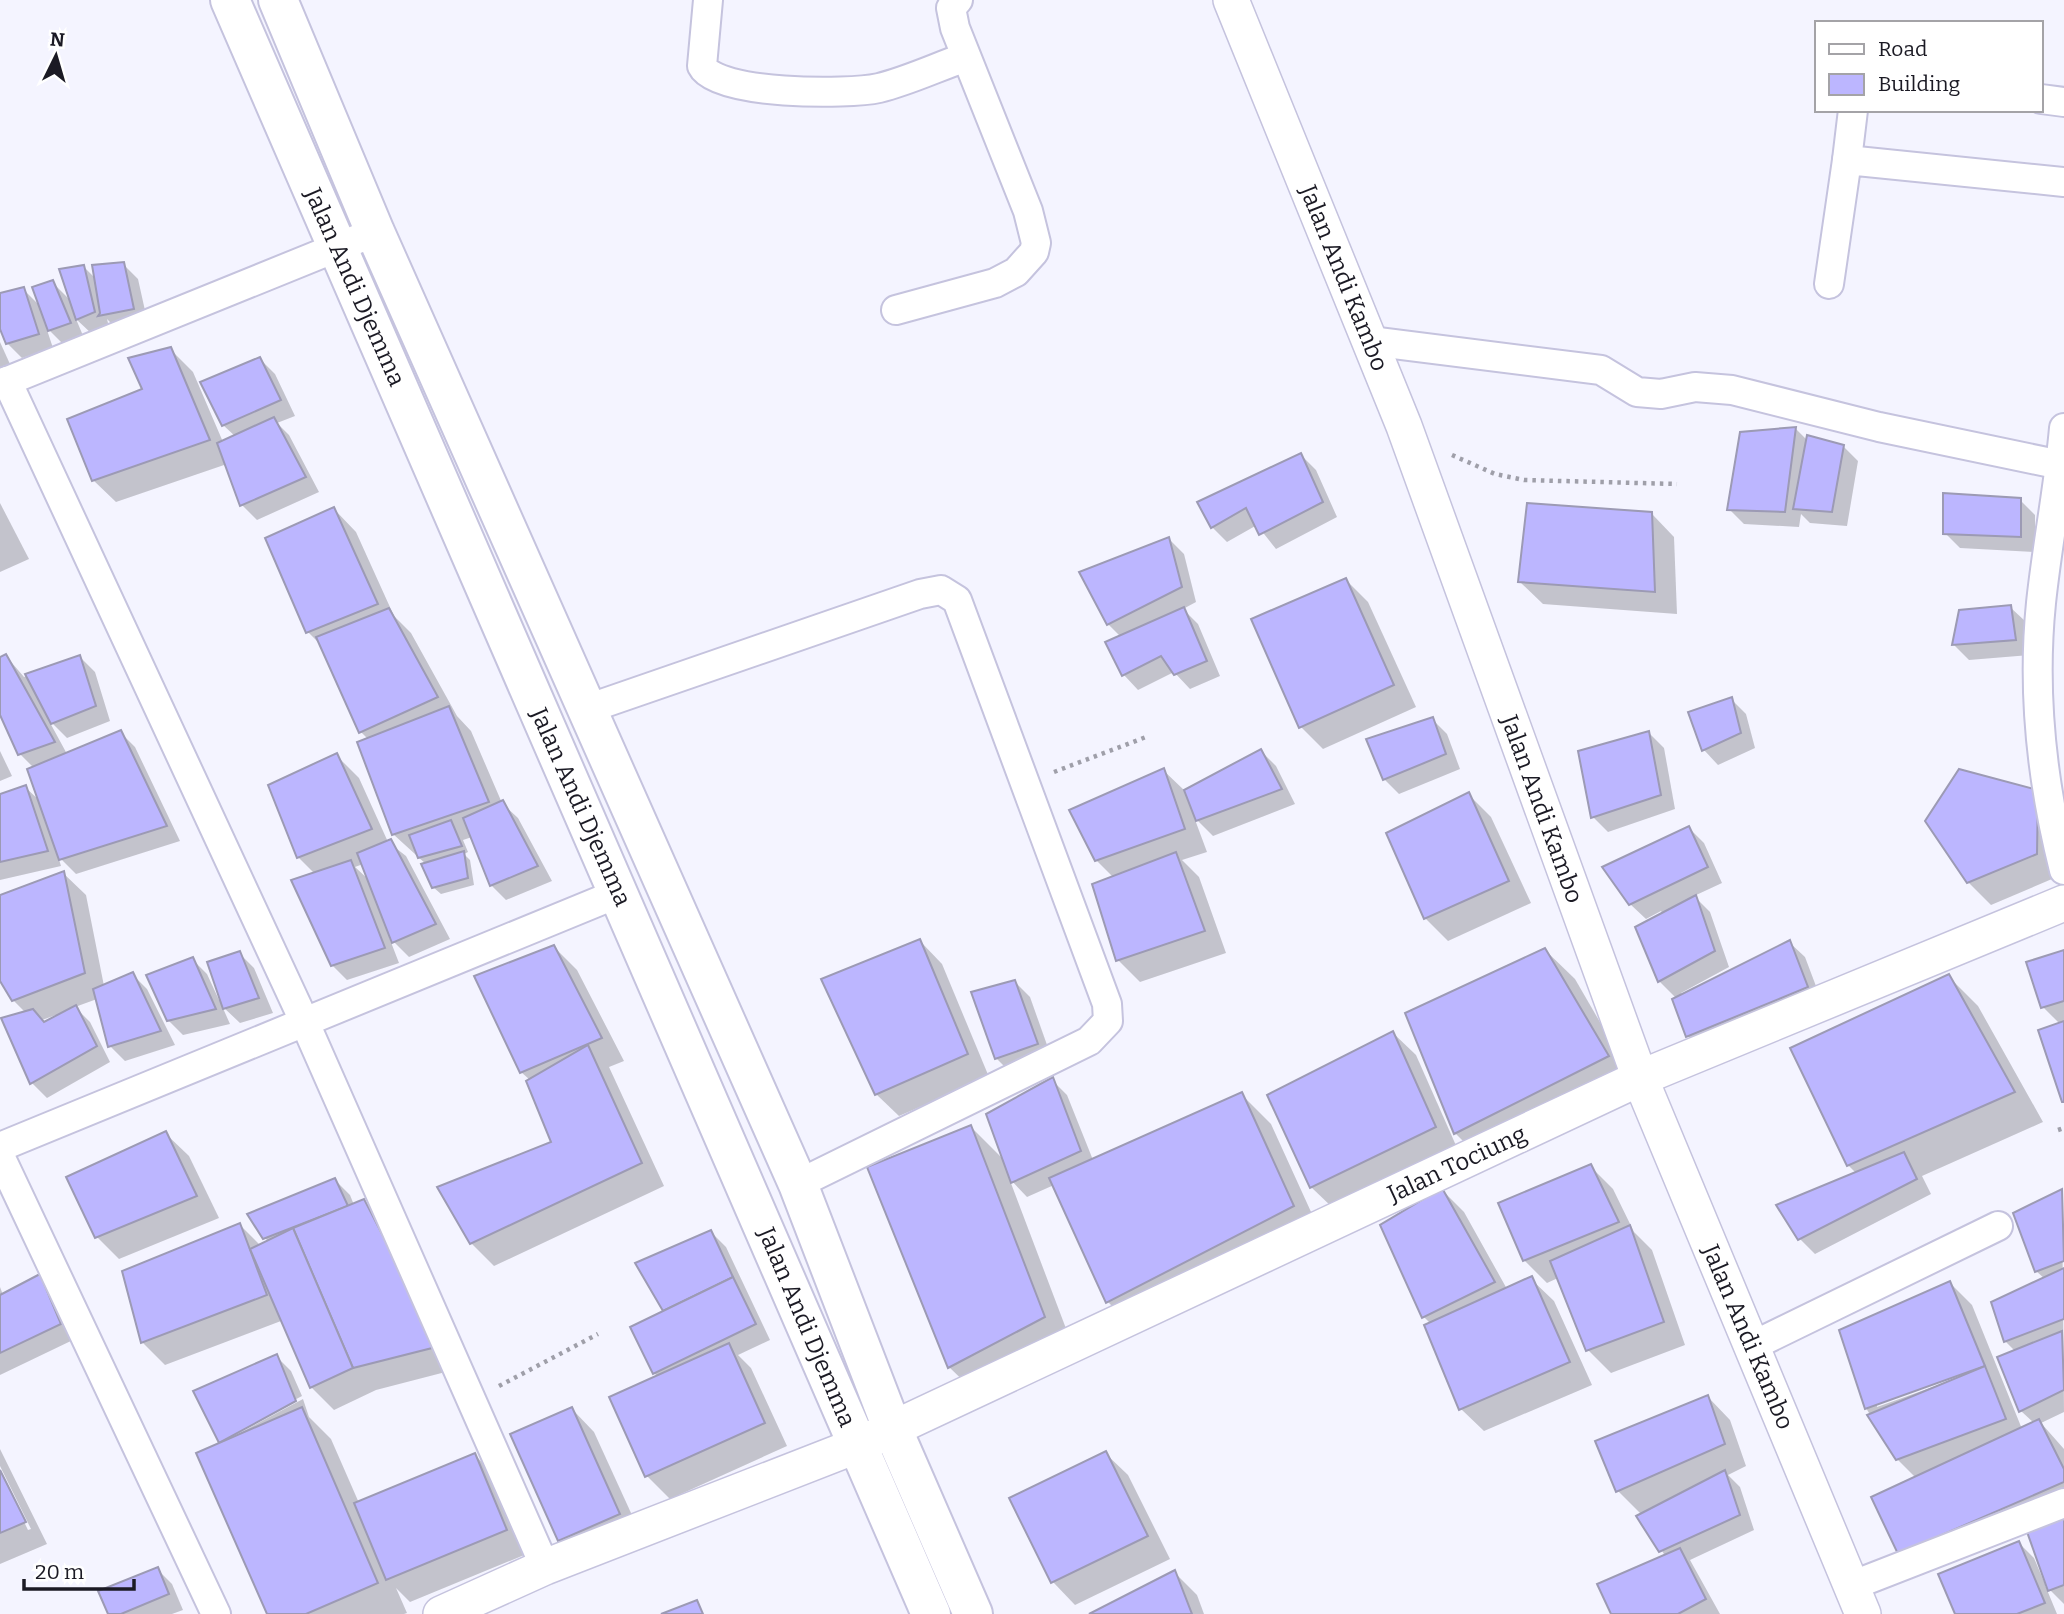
<svg xmlns="http://www.w3.org/2000/svg" width="2064" height="1614" viewBox="0 0 2064 1614" font-family="Bitter,serif">
  <style>
    .shadow { fill: #0003; fill-rule: evenodd }
    .building { fill: #bcb6ff; stroke: #9c9ab4; stroke-width: 2 }
    .lines { fill: none; stroke-linecap: round; stroke-linejoin: round }
    .minor-casing { stroke: #c5c3de; stroke-width: 32 }
    .tertiary-casing { stroke: #c5c3de; stroke-width: 38 }
    .trunk-casing { stroke: #c5c3de; stroke-width: 42 }
    .path { stroke: #9f9fa9; stroke-width: 4.5; stroke-dasharray: 3.5 5; stroke-linecap: butt }
    .minor { stroke: #fff; stroke-width: 28 }
    .tertiary { stroke: #fff; stroke-width: 35 }
    .trunk { stroke: #fff; stroke-width: 38 }
    .labels { text-anchor: middle; dominant-baseline: central; stroke-width: 7; stroke-linejoin: round; paint-order: stroke }
    .street-label { font-size: 24px; fill: #1b1a24; stroke: #fff }
  </style>
  <rect width="100%" height="100%" fill="#f4f4ff"/>
  <g class="shadow">
    <path d="M123,264L138,279L148,324L117,329L107,319L109,327L92,334L76,319L84,338L64,345L46,327L53,348L22,358L7,343L0,324V294L23,289L41,307L52,282L71,301L84,267L97,280Z"/>
    <path d="M0,342L14,373L0,379Z"/>
    <path d="M170,349L193,372L223,442L236,437L223,425L260,359L275,374L295,416L277,423L289,435L319,492L257,520L242,505L227,464L116,502L93,480Z"/>
    <path d="M1796,429L1808,441L1843,446L1858,461L1847,526L1810,523L1801,514L1799,527L1744,524L1729,509L1742,434Z"/>
    <path d="M1301,455L1316,470L1337,517L1276,549L1257,525L1227,542L1212,527Z"/>
    <path d="M2020,500L2035,515V552L1960,548L1945,533Z"/>
    <path d="M0,503L29,559L0,572Z"/>
    <path d="M334,509L356,532L394,616L411,633L457,716L471,731L502,803L518,818L552,881L506,900L491,885L472,837L463,840L468,852L464,854L470,860L474,885L441,894L433,887L427,865L393,834L368,739L361,732L322,646L308,632Z"/>
    <path d="M1652,514L1674,537L1677,614L1543,604L1520,582Z"/>
    <path d="M1169,539L1184,554L1196,602L1183,609L1198,624L1220,676L1190,689L1174,672L1138,690L1124,675L1121,637L1108,624Z"/>
    <path d="M1346,580L1368,602L1416,707L1323,749L1300,726Z"/>
    <path d="M2010,607L2026,622L2030,655L1969,660L1954,645Z"/>
    <path d="M6,656L24,677L80,657L95,672L110,721L67,738L48,719L67,754L120,732L135,747L180,841L76,874L58,856L61,866L0,880V796L25,787L41,802L34,768L20,754L0,711V659Z"/>
    <path d="M1731,699L1746,714L1755,748L1718,765L1704,750Z"/>
    <path d="M1432,719L1447,734L1460,769L1399,794L1384,779Z"/>
    <path d="M1649,733L1664,748L1675,809L1608,832L1593,817L1580,752Z"/>
    <path d="M0,751L12,776L0,781Z"/>
    <path d="M1261,751L1276,766L1295,804L1213,836L1194,817L1207,852L1182,860L1199,877L1226,953L1140,982L1118,960L1114,878L1096,860L1163,770L1185,791Z"/>
    <path d="M336,755L359,778L388,842L406,856L450,939L409,957L389,937L399,963L347,980L332,965L315,874L298,857ZM363,864L370,881L355,867Z"/>
    <path d="M2037,792L2059,876L1991,905L1968,882Z"/>
    <path d="M1468,794L1491,817L1531,903L1448,941L1425,918L1389,834Z"/>
    <path d="M1689,828L1704,843L1722,883L1694,896L1710,912L1729,967L1681,993L1682,996L1790,943L1805,957L1822,1002L1703,1051L1688,1036L1676,998L1659,981L1637,928L1663,914L1661,911L1646,919L1630,904Z"/>
    <path d="M63,873L86,895L104,986L132,974L147,989L175,1045L125,1061L110,1046L97,999L75,1007L90,1022L110,1062L47,1098L32,1083L3,1019L26,1013L13,1000L0,978V897ZM56,1015L57,1017L45,1023L42,1020Z"/>
    <path d="M920,941L942,964L989,1077L899,1116L876,1094Z"/>
    <path d="M554,947L577,970L624,1061L609,1067L664,1186L494,1266L471,1243L440,1188L553,1143L530,1080L521,1072Z"/>
    <path d="M1545,950L1575,979L1637,1086L1485,1163L1456,1134L1407,1014Z"/>
    <path d="M239,953L254,968L273,1013L240,1023L222,1006L230,1024L183,1035L168,1020L192,959L207,974L219,1000Z"/>
    <path d="M2064,953V1102L2060,1024L2043,1007Z"/>
    <path d="M1948,976L1978,1006L2043,1122L1922,1176L1931,1194L1815,1254L1800,1239L1857,1174L1848,1165Z"/>
    <path d="M1015,982L1030,997L1052,1059L1011,1073L996,1058Z"/>
    <path d="M1393,1033L1416,1055L1458,1150L1334,1209L1311,1187Z"/>
    <path d="M1052,1080L1067,1095L1093,1160L1241,1094L1271,1124L1322,1236L1137,1331L1108,1302L1054,1185L1027,1197L1009,1178L1073,1347L979,1396L949,1367L971,1127L1005,1161Z"/>
    <path d="M166,1134L189,1156L219,1218L119,1259L97,1237Z"/>
    <path d="M1590,1166L1613,1189L1634,1232L1652,1250L1685,1345L1611,1373L1588,1350L1558,1278L1547,1283L1524,1260Z"/>
    <path d="M335,1180L350,1195L354,1205L364,1201L387,1223L461,1368L376,1390L334,1410L311,1387L281,1321L165,1365L142,1342L240,1225L261,1246L269,1242L264,1237Z"/>
    <path d="M1442,1190L1464,1212L1507,1289L1531,1279L1554,1301L1592,1385L1484,1431L1461,1409L1431,1324L1424,1317Z"/>
    <path d="M2062,1191L2064,1412L2041,1423L2064,1449V1604L2045,1585L2057,1614H1957L2019,1543L2034,1558L2045,1584L2048,1583L2028,1529L1922,1575L1900,1553L1916,1478L1897,1459L1866,1408L1950,1283L1972,1305L2022,1429L2034,1423L2021,1411L2016,1352L2005,1341L2045,1279L2036,1271ZM1968,1370L1969,1374L1877,1407V1403Z"/>
    <path d="M711,1232L726,1247L770,1340L738,1355L751,1368L787,1446L670,1499L647,1476L611,1398L658,1377L654,1373L666,1311Z"/>
    <path d="M40,1277L55,1292L75,1339L0,1375V1287L3,1295Z"/>
    <path d="M276,1356L291,1371L302,1396L223,1438V1442L303,1399L309,1417L331,1439L359,1503L475,1455L497,1478L529,1553L410,1602L396,1588L407,1613L404,1614H269L220,1442Z"/>
    <path d="M1708,1397L1730,1420L1746,1466L1728,1475L1740,1487L1754,1530L1690,1560L1720,1614H1613L1665,1556L1642,1515L1618,1491Z"/>
    <path d="M572,1409L594,1432L642,1537L582,1563L560,1540L513,1435Z"/>
    <path d="M0,1449L47,1544L0,1564V1473L28,1530L31,1529L0,1466Z"/>
    <path d="M1105,1453L1128,1475L1170,1559L1075,1605L1053,1582L1011,1499Z"/>
    <path d="M157,1569L172,1584L183,1610L172,1614H110Z"/>
    <path d="M1175,1573L1197,1595L1204,1614H1093Z"/>
  </g>
  <g class="building">
    <path d="M124,262L134,309L98,316L100,313L92,265Z"/>
    <path d="M84,265L95,312L76,320L59,269Z"/>
    <path d="M53,280L71,323L48,331L32,287Z"/>
    <path d="M24,287L39,334L6,344L0,329V293Z"/>
    <path d="M171,347L210,440L92,481L67,419L142,389L128,358Z"/>
    <path d="M260,357L281,400L222,426L200,382Z"/>
    <path d="M274,417L306,477L240,506L217,443Z"/>
    <path d="M1796,427L1785,512L1727,510L1740,432Z"/>
    <path d="M1807,435L1844,445L1832,512L1793,509Z"/>
    <path d="M1301,453L1323,502L1259,535L1246,508L1211,528L1197,502Z"/>
    <path d="M1943,493L2021,498V537L1943,534Z"/>
    <path d="M1527,503L1652,512L1655,592L1518,582Z"/>
    <path d="M334,507L378,604L306,633L265,538Z"/>
    <path d="M1169,537L1182,587L1107,625L1079,572Z"/>
    <path d="M1346,578L1394,685L1299,728L1251,619Z"/>
    <path d="M2011,605L2016,640L1952,645L1959,610Z"/>
    <path d="M1184,607L1207,661L1174,675L1161,656L1122,676L1105,642Z"/>
    <path d="M389,608L438,697L359,733L316,637Z"/>
    <path d="M6,654L55,742L18,755L0,715V657Z"/>
    <path d="M80,655L96,706L51,724L25,674Z"/>
    <path d="M1732,697L1741,733L1702,751L1688,712Z"/>
    <path d="M449,706L489,802L392,835L357,742Z"/>
    <path d="M1433,717L1446,754L1383,780L1366,739Z"/>
    <path d="M121,730L167,826L59,860L27,769Z"/>
    <path d="M1649,731L1661,795L1591,818L1578,751Z"/>
    <path d="M1261,749L1282,789L1196,821L1184,790Z"/>
    <path d="M337,753L372,829L297,858L268,785Z"/>
    <path d="M1164,768L1185,829L1095,861L1069,810Z"/>
    <path d="M1959,769L2038,790L2037,854L1967,883L1925,821Z"/>
    <path d="M26,785L48,851L0,862V794Z"/>
    <path d="M1469,792L1509,881L1424,919L1386,833Z"/>
    <path d="M503,800L538,866L490,886L463,818Z"/>
    <path d="M451,820L462,846L418,858L409,835Z"/>
    <path d="M1689,826L1708,867L1629,905L1602,867Z"/>
    <path d="M391,839L436,924L392,943L357,853Z"/>
    <path d="M464,851L468,878L432,888L421,864Z"/>
    <path d="M1176,852L1205,931L1116,961L1092,884Z"/>
    <path d="M351,860L385,948L331,966L291,880Z"/>
    <path d="M64,871L85,973L12,1001L0,981V895Z"/>
    <path d="M1696,895L1715,951L1658,982L1635,927Z"/>
    <path d="M920,939L968,1054L875,1095L821,979Z"/>
    <path d="M1790,940L1808,987L1686,1037L1672,999Z"/>
    <path d="M554,945L602,1038L520,1073L474,976Z"/>
    <path d="M1545,948L1609,1056L1454,1134L1405,1013Z"/>
    <path d="M2064,950V1001L2041,1008L2026,962Z"/>
    <path d="M240,951L259,998L223,1009L207,962Z"/>
    <path d="M193,957L216,1009L167,1021L146,975Z"/>
    <path d="M133,972L161,1031L108,1047L93,989Z"/>
    <path d="M1949,974L2015,1092L1847,1166L1790,1048Z"/>
    <path d="M1015,980L1038,1044L995,1059L971,992Z"/>
    <path d="M76,1005L97,1046L30,1084L1,1018L33,1009L44,1022Z"/>
    <path d="M2064,1021V1102H2062L2038,1030Z"/>
    <path d="M1393,1031L1436,1127L1310,1188L1267,1095Z"/>
    <path d="M588,1045L642,1163L470,1244L437,1187L551,1142L526,1081Z"/>
    <path d="M1053,1077L1081,1151L1011,1183L986,1114Z"/>
    <path d="M1242,1092L1294,1206L1106,1303L1049,1178Z"/>
    <path d="M971,1125L1045,1317L948,1368L867,1167Z"/>
    <path d="M166,1131L197,1196L95,1238L66,1177Z"/>
    <path d="M1904,1152L1917,1179L1798,1240L1776,1205Z"/>
    <path d="M1591,1164L1619,1222L1523,1261L1498,1203Z"/>
    <path d="M335,1178L348,1206L263,1239L247,1214Z"/>
    <path d="M1442,1188L1495,1282L1422,1318L1380,1225Z"/>
    <path d="M2062,1189L2064,1261L2035,1272L2013,1213Z"/>
    <path d="M364,1199L440,1346L353,1368L293,1228Z"/>
    <path d="M240,1223L267,1295L141,1343L122,1271Z"/>
    <path d="M1630,1225L1664,1322L1586,1351L1550,1261Z"/>
    <path d="M293,1228L353,1368L310,1388L250,1249Z"/>
    <path d="M711,1230L733,1277L663,1311L635,1263Z"/>
    <path d="M2064,1268V1319L2004,1342L1991,1302Z"/>
    <path d="M40,1274L61,1324L0,1353V1295Z"/>
    <path d="M1532,1276L1570,1362L1459,1410L1424,1325Z"/>
    <path d="M733,1277L756,1324L653,1374L630,1327Z"/>
    <path d="M1950,1281L1985,1366L1865,1409L1839,1330Z"/>
    <path d="M2062,1331L2064,1390L2019,1412L1997,1357Z"/>
    <path d="M729,1343L765,1423L645,1477L609,1397Z"/>
    <path d="M277,1354L296,1401L219,1443L193,1391Z"/>
    <path d="M1985,1366L2006,1419L1896,1460L1867,1415Z"/>
    <path d="M1708,1395L1725,1444L1616,1492L1595,1441Z"/>
    <path d="M302,1407L378,1583L306,1614H267L196,1453Z"/>
    <path d="M572,1407L620,1514L558,1541L510,1434Z"/>
    <path d="M2039,1419L2064,1469V1482L1898,1554L1871,1497Z"/>
    <path d="M1106,1451L1148,1536L1051,1583L1009,1498Z"/>
    <path d="M475,1453L507,1530L386,1580L354,1503Z"/>
    <path d="M0,1470L26,1522L0,1533Z"/>
    <path d="M1725,1470L1740,1515L1659,1552L1636,1516Z"/>
    <path d="M2064,1515V1585L2048,1591L2026,1529Z"/>
    <path d="M2019,1541L2045,1603L2017,1614H1955L1938,1574Z"/>
    <path d="M1680,1548L1706,1599L1678,1614H1611L1597,1584Z"/>
    <path d="M158,1567L169,1594L121,1614H108L98,1591Z"/>
    <path d="M1175,1570L1192,1614H1089Z"/>
    <path d="M697,1600L703,1614H661Z"/>
  </g>
  <g class="lines">
    <g class="minor-casing">
      <g id="minor">
        <path d="M708,0L702,66C716,95 848,95 879,88C908,81 937,67 966,57"/>
        <path d="M2041,99L2064,102"/>
        <path d="M1847,160L1853,110"/>
        <path d="M1829,284L1847,160L2064,182"/>
        <path d="M896,310L995,283L1016,272L1034,252L1036,243L1028,211L955,28L951,8L958,0"/>
        <path d="M1370,341L1601,370L1637,392L1661,394L1695,387L1732,390L1879,427L2061,465"/>
        <path d="M7,381L305,1023L545,1567"/>
        <path d="M0,384L375,232"/>
        <path d="M2064,428C2059,486 2047,545 2041,603C2032,692 2042,783 2064,870"/>
        <path d="M587,709L920,594L941,590L957,600L1107,1004L1108,1021L1089,1041L798,1184"/>
        <path d="M0,1147L619,893"/>
        <path d="M0,1156L216,1614"/>
        <path d="M1752,1346L1998,1226"/>
        <path d="M1851,1586L2064,1503"/>
      </g>
    </g>
    <g class="tertiary-casing">
      <g id="tertiary">
        <path d="M1231,0L1404,426L1640,1078L1863,1614"/>
        <path d="M441,1614L545,1567L858,1445L1640,1078L2064,903"/>
      </g>
    </g>
    <g class="trunk-casing">
      <g id="trunk">
        <path d="M230,0L931,1614"/>
        <path d="M278,0L375,232L798,1184L892,1428L973,1614"/>
      </g>
    </g>
    <g class="path">
      <path d="M1452,455L1495,474L1524,480L1677,484"/>
      <path d="M1054,772L1146,737"/>
      <path d="M2058,1130L2064,1128"/>
      <path d="M499,1386L598,1334"/>
    </g>
    <use href="#minor" class="minor"/>
    <use href="#tertiary" class="tertiary"/>
    <use href="#trunk" class="trunk"/>
  </g>
  <g class="labels">
    <g class="street-label">
      <text transform="translate(1344 278) rotate(68)">Jalan Andi Kambo</text>
      <text transform="translate(355 287) rotate(66)">Jalan Andi Djemma</text>
      <text transform="translate(581 807) rotate(66)">Jalan Andi Djemma</text>
      <text transform="translate(1542 809) rotate(70)">Jalan Andi Kambo</text>
      <text transform="translate(1457 1164) rotate(-25)">Jalan Tociung</text>
      <text transform="translate(807 1327) rotate(67)">Jalan Andi Djemma</text>
      <text transform="translate(1748 1337) rotate(67)">Jalan Andi Kambo</text>
    </g>
  </g>
  <rect x="1815" y="21" width="228" height="91" fill="#ffffff" stroke="#a4a3a7" stroke-width="2"/>
  <rect x="1829" y="44" width="35" height="10" fill="#ffffff" stroke="#a4a3a7" stroke-width="2"/>
  <text x="1878" y="56" font-size="21" fill="#1b1a24">Road</text>
  <rect x="1829" y="74" width="35" height="21" fill="#bcb6ff" stroke="#a4a3a7" stroke-width="2"/>
  <text x="1878" y="91" font-size="21" fill="#1b1a24">Building</text>
  <g transform="translate(56 56) rotate(5)" stroke="#ffffff" stroke-width="5" paint-order="stroke">
  <path d="M0-5L12 26L0 18L-12 26Z" fill="#1b1a24"/>
  <text y="-10" font-size="19" font-weight="bold" text-anchor="middle" fill="#1b1a24">N</text>
  </g>
  <path d="M24 1579v10h110v-10" fill="none" stroke="#1b1a24" stroke-width="3.5"/>
  <text x="35" y="1579" font-size="21" fill="#1b1a24" stroke="#ffffff" stroke-width="5" paint-order="stroke">20 m</text>
</svg>
